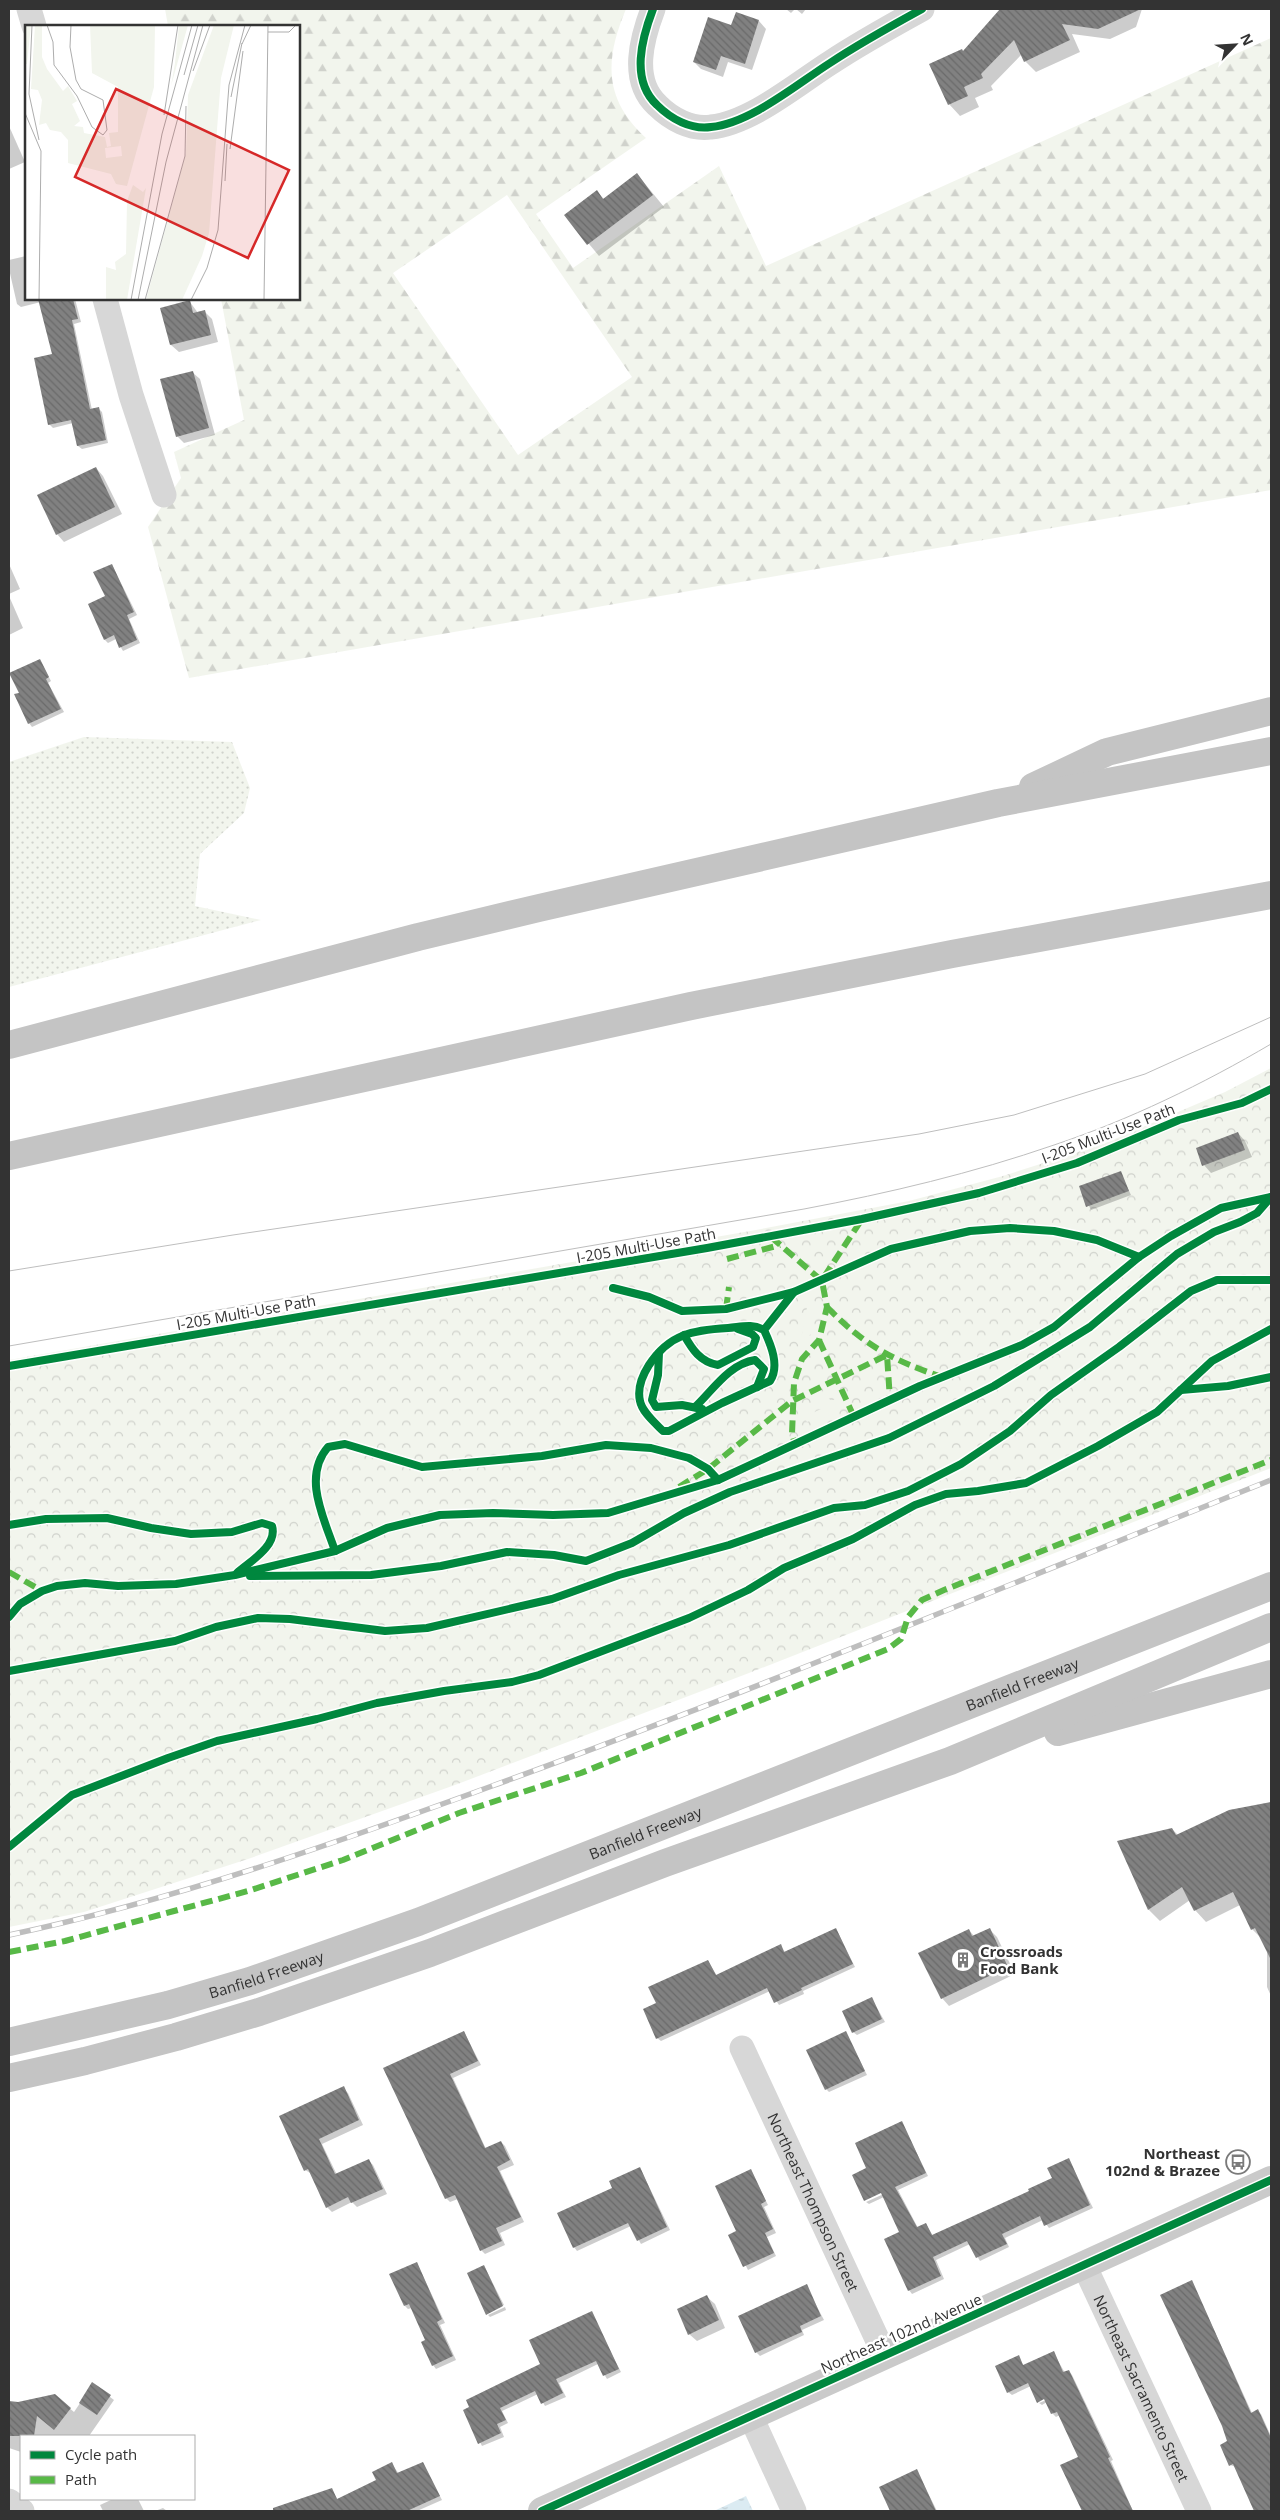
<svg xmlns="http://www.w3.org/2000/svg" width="1280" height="2520" viewBox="0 0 1280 2520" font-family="'Open Sans',sans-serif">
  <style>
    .grass { fill: url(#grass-dots) }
    .forest { fill: url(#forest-firs); fill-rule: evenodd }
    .park { fill: url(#park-crowns) }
    .garden { fill: #f2f5ed }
    .water { fill: url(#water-ripples) }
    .shadow { fill: #0003 }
    .building { fill: url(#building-back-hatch) }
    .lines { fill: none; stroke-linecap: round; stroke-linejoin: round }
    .minor { stroke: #d7d7d7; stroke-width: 25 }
    .major { stroke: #cacaca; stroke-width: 28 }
    .highway { stroke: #c4c4c4; stroke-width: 28 }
    .tram { stroke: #bebebe; stroke-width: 1 }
    .rail-casing { stroke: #bebebe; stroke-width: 5.5 }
    .rail { stroke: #fff; stroke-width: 4; stroke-dasharray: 11; stroke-linecap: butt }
    .quiet { stroke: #58b947; stroke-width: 6; stroke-dasharray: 12 6; stroke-linecap: butt }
    .cycleway-casing { stroke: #fff; stroke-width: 11 }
    .cycleway { stroke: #00873e; stroke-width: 8 }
    .labels { text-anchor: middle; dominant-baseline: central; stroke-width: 5; stroke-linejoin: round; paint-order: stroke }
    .street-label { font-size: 15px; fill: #333; stroke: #fff }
    .poi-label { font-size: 15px; font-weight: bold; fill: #333; stroke: #fff; text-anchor: start }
    .inset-road { fill: none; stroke: #adadad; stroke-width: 1 }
    .view { fill: #d62828; fill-opacity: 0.15; stroke: #d62828; stroke-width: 2.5 }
    .inset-edge { fill: none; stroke: #333; stroke-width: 2.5 }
  </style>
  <defs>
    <pattern id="grass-dots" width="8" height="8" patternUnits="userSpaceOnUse" patternTransform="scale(1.25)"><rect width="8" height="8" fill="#f2f5ed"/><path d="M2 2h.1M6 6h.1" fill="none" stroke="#d0d2cc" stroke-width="1.8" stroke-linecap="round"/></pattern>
    <pattern id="forest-firs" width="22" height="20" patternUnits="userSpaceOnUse" patternTransform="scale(1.25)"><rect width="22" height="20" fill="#f2f5ed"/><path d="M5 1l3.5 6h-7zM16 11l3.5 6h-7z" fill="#d0d2cc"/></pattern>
    <pattern id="park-crowns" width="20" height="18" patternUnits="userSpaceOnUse" patternTransform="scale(1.25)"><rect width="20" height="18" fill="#f2f5ed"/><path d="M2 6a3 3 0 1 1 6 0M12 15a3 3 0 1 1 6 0" fill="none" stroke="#d0d2cc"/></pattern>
    <pattern id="water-ripples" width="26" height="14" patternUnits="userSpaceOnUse" patternTransform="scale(1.25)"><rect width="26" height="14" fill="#dbebf2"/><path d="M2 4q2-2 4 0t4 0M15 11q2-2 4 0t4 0" fill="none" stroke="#bccad0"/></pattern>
    <pattern id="building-back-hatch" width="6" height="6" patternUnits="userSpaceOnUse" patternTransform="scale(1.25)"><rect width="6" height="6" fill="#818181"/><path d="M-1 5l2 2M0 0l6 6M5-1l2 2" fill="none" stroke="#6a6a6a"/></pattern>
  </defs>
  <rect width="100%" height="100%" fill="#fff"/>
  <path class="grass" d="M84,737L232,742L250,788L244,813L200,854L195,906L261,920L9,987V762Z"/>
  <path class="forest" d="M165,9H626C605,59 603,99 646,138L536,214L573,268L719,166L766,266L1271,38V490L189,678L148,527L181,478L174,452L244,420L221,299H299V26H168ZM507,195L632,377L518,455L393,273Z"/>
  <path class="park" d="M1271,1068V1468L749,1673L455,1785L248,1859L84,1912L9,1927V1360L756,1230L909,1201L1003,1176L1103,1144L1225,1092Z"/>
  <g class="garden">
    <path d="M814,1300L817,1306L812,1309L816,1318L811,1321L816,1332L801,1339L808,1302Z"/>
    <path d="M843,1395L845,1399L835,1404L839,1411L822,1419L820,1416L807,1422L804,1417L821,1409L818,1402L828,1397L831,1401Z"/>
  </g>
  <path class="water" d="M746,2496L753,2511H714Z"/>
  <g class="shadow">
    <path d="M786,9H795L791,13Z"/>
    <path d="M796,9H806L802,14Z"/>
    <path d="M1001,9H1142L1136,27L1110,39L1072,34L1080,52L1036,72L1025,61L1022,54L991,86L993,90L975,98L979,107L960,116L949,104L964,52Z"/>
    <path d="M759,21L766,29L752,70L728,62L723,77L701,69L694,62L732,27Z"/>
    <path d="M9,126L25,162L9,169Z"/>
    <path d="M637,174L664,207L599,256L566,216L597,192L604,199Z"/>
    <path d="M26,256V299H75L81,322L74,324L92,410L98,408L102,412L108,443L82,449L78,446L73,423L53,428L49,424L53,355L41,302L21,307L17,304L9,269V260Z"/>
    <path d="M190,302L198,313L204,311L212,319L218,342L179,352L171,345L162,309Z"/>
    <path d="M192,372L200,379L215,435L184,443L177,436Z"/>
    <path d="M96,468L103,476L122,514L64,542L57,534Z"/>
    <path d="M9,564L20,589L9,594Z"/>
    <path d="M112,565L137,615L129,619L140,643L123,651L116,639L108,643L105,640L106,597Z"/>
    <path d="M9,596L23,628L9,635Z"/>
    <path d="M40,660L51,681L48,683L64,712L32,727L29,723L20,693Z"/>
    <path d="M1238,1133L1245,1141L1252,1157L1211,1173L1204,1165Z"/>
    <path d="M1120,1172L1131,1195L1091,1210L1080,1187Z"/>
    <path d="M1271,1804V1996L1267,1987V1949L1263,1940L1252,1929L1240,1905L1206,1922L1195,1910L1190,1900L1160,1921L1149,1910L1119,1841L1172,1829L1178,1835L1229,1811Z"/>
    <path d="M836,1929L855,1967L803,1991L804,1994L779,2005L770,1991L661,2041L657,2038V2003L708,1961L717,1976L781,1946L785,1952Z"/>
    <path d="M989,1929L997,1937L1015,1974L949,2006L942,1998L969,1930L974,1936Z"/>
    <path d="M872,1999L885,2022L857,2035L853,2032Z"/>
    <path d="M464,2032L481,2065L453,2078L486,2149L501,2142L505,2146L514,2165L500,2171L524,2222L500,2233L505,2245L485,2254L481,2250L458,2199L450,2202L446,2198L384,2069Z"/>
    <path d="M846,2033L867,2075L829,2092L826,2089Z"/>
    <path d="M343,2088L348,2093L363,2125L322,2144L337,2175L368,2160L373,2165L387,2194L357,2207L352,2202L332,2212L327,2207L312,2174L305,2170L280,2117Z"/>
    <path d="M902,2123L928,2176L898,2190L918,2228L926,2224L933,2236L1030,2192L1053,2178L1069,2160L1093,2208L1049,2228L1043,2220L1005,2238L1009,2247L980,2261L970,2244L936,2260L944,2279L912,2294L909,2290L901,2232L884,2197L869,2204L866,2202L888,2192L868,2169Z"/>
    <path d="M640,2168L670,2230L641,2244L631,2226L577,2251L574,2247L614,2188Z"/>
    <path d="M751,2171L768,2205L764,2207L776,2233L767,2237L776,2256L748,2270L730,2235L738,2232Z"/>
    <path d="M417,2263L445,2323L440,2325L456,2360L436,2369L433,2365L427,2340L412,2308L408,2309L405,2306Z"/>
    <path d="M484,2266L504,2305L486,2313Z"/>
    <path d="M1192,2282L1252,2413L1258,2411L1261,2414L1271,2436V2465L1268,2467L1271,2474V2511H1256L1236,2467L1230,2465L1229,2442Z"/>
    <path d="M806,2286L824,2320L802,2330L804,2335L760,2356L756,2352Z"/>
    <path d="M707,2297L715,2304L725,2328L697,2341L689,2334Z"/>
    <path d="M505,2307L506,2310L490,2317L488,2315Z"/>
    <path d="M591,2313L621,2372L607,2379L598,2364L559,2383L566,2397L545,2406L538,2394L502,2411L508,2423L500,2427L504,2437L482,2446L464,2411L542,2364Z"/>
    <path d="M1053,2352L1065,2373L1069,2371L1072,2375L1113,2460L1111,2461L1133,2511H1083L1062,2465L1080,2457L1060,2415L1056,2417L1053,2414L1047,2402L1042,2405L1039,2403L1051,2398L1031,2386L1012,2395L1008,2392L1018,2357L1024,2366Z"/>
    <path d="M93,2384L114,2400L89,2436H21V2452L9,2448V2402L18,2404L54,2395L74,2412Z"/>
    <path d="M423,2463L442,2500L417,2511H287L284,2506L331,2489L338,2500L378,2481L392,2464L399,2474Z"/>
    <path d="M917,2471L937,2511H889L891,2510Z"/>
    <path d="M113,2499H138L144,2511H103L100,2505Z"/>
    <path d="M163,2508L167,2511H155Z"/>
  </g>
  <g class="building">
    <path d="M1000,9H1141L1098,29L1062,24L1070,40L1024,62L1014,40L981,74L983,78L964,87L968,96L948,105L929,64L962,49L963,51Z"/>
    <path d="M736,12L759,20L745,64L721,56L716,70L693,62L708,17L731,25Z"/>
    <path d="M637,173L653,195L587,245L564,215L597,190L603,199Z"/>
    <path d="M38,299H73L78,319L72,320L90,409L99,407L106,440L77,446L71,420L48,425L34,358L52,354Z"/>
    <path d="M190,300L193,313L205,310L211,335L170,345L160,308Z"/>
    <path d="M193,371L209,428L176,437L160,379Z"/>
    <path d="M96,467L115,507L56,535L37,495Z"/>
    <path d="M112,564L134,612L127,615L137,640L119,648L114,635L104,640L88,604L105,596L93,572Z"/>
    <path d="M40,659L49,677L46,679L61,709L28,724L14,694L19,693L9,673Z"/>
    <path d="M1238,1132L1245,1150L1202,1166L1196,1148Z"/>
    <path d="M1121,1171L1129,1191L1086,1207L1079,1186Z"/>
    <path d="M1271,1802V1960L1255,1928L1251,1930L1233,1892L1194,1911L1182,1887L1148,1910L1117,1841L1172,1828L1176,1835L1229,1810Z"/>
    <path d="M836,1928L853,1964L801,1988L802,1990L774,2003L767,1988L656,2039L643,2009L656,2003L648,1987L708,1960L716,1975L781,1944L784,1952Z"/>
    <path d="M990,1928L1008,1967L941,1999L918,1953L969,1929L972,1936Z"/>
    <path d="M872,1997L882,2019L852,2033L842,2011Z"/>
    <path d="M464,2031L478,2061L450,2074L485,2148L501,2141L510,2160L497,2167L521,2217L496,2228L502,2241L480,2251L455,2195L445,2199L383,2068Z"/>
    <path d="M846,2031L865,2071L825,2090L806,2050Z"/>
    <path d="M344,2086L359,2120L319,2139L335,2174L369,2159L383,2189L351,2203L348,2197L326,2208L308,2169L304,2171L279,2116Z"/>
    <path d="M902,2121L926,2173L895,2187L917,2227L926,2223L932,2235L1029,2191L1028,2189L1052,2178L1047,2168L1069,2158L1090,2205L1044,2226L1040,2216L1002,2234L1007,2244L976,2258L967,2241L933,2257L941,2276L908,2291L884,2239L899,2232L881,2193L864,2201L852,2175L866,2168L855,2143Z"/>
    <path d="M640,2167L667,2227L637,2241L628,2223L573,2248L557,2213L612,2188L609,2181Z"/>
    <path d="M751,2169L766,2201L761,2204L773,2229L765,2233L774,2253L743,2267L728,2235L736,2231L715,2186Z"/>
    <path d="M417,2262L442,2319L437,2322L453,2356L432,2366L421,2342L425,2340L409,2304L404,2306L389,2274Z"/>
    <path d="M484,2265L503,2306L486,2315L467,2273Z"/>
    <path d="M1192,2280L1251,2413L1258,2409L1271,2438V2511H1254L1233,2464L1229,2466L1220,2445L1227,2441L1222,2426L1160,2295Z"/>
    <path d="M807,2284L821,2316L800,2326L802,2332L755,2353L738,2316Z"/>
    <path d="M707,2295L719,2320L688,2335L677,2309Z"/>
    <path d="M592,2311L619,2369L603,2376L596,2361L556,2379L563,2393L541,2404L535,2391L500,2408L506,2420L497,2424L501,2433L478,2444L463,2410L469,2407L466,2400L540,2364L529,2340Z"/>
    <path d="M1054,2351L1063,2372L1069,2370L1110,2457L1108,2458L1133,2511H1082L1060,2465L1078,2457L1057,2412L1051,2414L1044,2399L1037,2403L1028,2383L1007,2393L995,2366L1019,2355L1023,2365Z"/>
    <path d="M92,2382L111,2395L97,2415L79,2403Z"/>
    <path d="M55,2394L71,2408L54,2430L37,2416L34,2436H9V2401L18,2402Z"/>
    <path d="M392,2462L397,2473L423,2462L440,2496L407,2511H273V2508L332,2488L337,2499L376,2480L372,2472Z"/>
    <path d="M917,2469L936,2511H890L879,2487Z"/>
  </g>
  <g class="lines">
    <g class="minor">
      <path d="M29,9L34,26"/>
      <path d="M653,9C642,38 630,80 657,105C671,119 691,130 711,127C751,123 797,84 830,63C860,43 891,26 922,9"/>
      <path d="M105,299L131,395L164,495"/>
      <path id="s1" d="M742,2048L885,2356"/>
      <path id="s2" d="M1084,2265L1199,2511"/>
      <path d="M751,2417L794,2511"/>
      <path d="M9,2501L22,2511"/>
    </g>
    <path class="major" d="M542,2511L1271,2180"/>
    <g class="highway">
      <path d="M1033,787L1107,752L1271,711"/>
      <path d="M9,1045L418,937L539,908L998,803L1271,751"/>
      <path d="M9,1156L691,1006L952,954L1271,895"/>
      <path d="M1058,1732L1271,1674"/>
      <path id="s3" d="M9,2042L168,2005L250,1981L418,1922L1271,1586"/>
      <path d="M9,2078L85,2061L176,2037L259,2012L430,1953L665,1863L950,1761L1271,1627"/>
    </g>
    <g class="tram">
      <path d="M9,1271L233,1235L919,1134L1014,1115L1145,1074L1271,1017"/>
      <path d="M9,1346L804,1209C889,1193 973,1173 1054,1145C1129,1120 1203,1084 1271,1044"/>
    </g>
    <g class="rail-casing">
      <path id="rail" d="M9,1935C175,1900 333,1844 492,1786C754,1691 1012,1583 1271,1480"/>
    </g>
    <use href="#rail" class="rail"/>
    <g class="quiet">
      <path d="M771,1237L822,1281L827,1307L819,1340L802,1359L794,1383L792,1434L795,1444"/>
      <path d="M727,1259L780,1245"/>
      <path d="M824,1277L862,1219"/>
      <path d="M827,1307C864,1345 892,1360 942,1377"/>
      <path d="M726,1309L729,1287"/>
      <path d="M819,1340L854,1417"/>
      <path d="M679,1487L708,1469L792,1401L887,1355L890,1400"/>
      <path d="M9,1572L42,1591"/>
      <path d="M9,1952L65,1941L174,1911L248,1891L343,1860L459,1813L581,1773L888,1649L901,1639L908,1617L922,1600L944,1590L1271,1460"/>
    </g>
    <g class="cycleway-casing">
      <g id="cycleway">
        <path d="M653,9C642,38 630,80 657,105C671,119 691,130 711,127C751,123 797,84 830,63C860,43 891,26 922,9"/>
        <path d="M613,1288L649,1297L682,1311L726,1309L794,1292L891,1249L970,1231L1010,1228L1054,1231L1097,1240L1139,1257"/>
        <path d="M764,1330C752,1323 741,1327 728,1328C693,1330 669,1334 649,1365C642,1376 637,1388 640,1401C642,1412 655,1423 663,1431H669L722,1403L770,1381C780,1366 771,1345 764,1330L794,1292"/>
        <path d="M684,1335C692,1349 700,1362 718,1365L753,1347L756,1338L752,1334L738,1329"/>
        <path d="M659,1353L658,1375L652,1400L656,1407L682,1405L702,1409"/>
        <path d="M9,1366L707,1248L862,1219L979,1193L1077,1163L1179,1120L1242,1103L1271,1089"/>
        <path d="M1181,1390L1228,1386L1271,1377"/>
        <path d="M695,1407C713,1390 729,1364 755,1360L764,1369L757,1387"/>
        <path d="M9,1525L46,1519L107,1518L151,1528L191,1534L232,1532L262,1523L272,1526C278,1546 249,1562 237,1573"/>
        <path d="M335,1551C324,1518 302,1477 328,1447L345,1444L422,1467L542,1456L606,1445L651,1448L689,1458L708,1469L718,1480"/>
        <path d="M250,1576L371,1575L441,1566L507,1552L554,1555L586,1561L632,1543L684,1513L730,1492L889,1438L994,1386L1090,1327L1177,1254L1214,1232L1240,1222L1257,1213L1271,1197"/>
        <path d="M9,1617L20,1604L42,1591L57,1586L85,1583L118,1586L176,1584L235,1575L335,1551L387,1528L440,1515L493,1513L553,1515L608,1513L718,1480L920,1386L1022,1345L1054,1327L1139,1257L1171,1236L1221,1208L1271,1197"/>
        <path d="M9,1671L175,1641L216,1627L258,1618L290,1619L385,1631L427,1628L552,1599L619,1575L729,1545L834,1508L865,1505L908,1491L961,1464L1010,1431L1051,1395L1119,1347L1191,1291L1217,1280H1271"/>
        <path d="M9,1847L72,1795L168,1758L217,1741L317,1719L377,1703L444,1691L512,1682L539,1675L689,1618L748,1590L784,1568L853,1539L915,1505L946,1494L978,1491L1026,1483L1098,1446L1157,1412L1212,1361L1271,1329"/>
        <path d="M542,2511L1271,2180"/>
      </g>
    </g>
    <use href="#cycleway" class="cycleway"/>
  </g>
  <defs>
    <g id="building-ring" transform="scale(1.25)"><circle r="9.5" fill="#fff" stroke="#7a7a7a" stroke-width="1.5"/><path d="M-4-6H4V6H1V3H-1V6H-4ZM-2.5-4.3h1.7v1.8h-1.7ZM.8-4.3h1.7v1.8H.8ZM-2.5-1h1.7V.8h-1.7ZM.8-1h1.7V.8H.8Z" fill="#7a7a7a"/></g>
    <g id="bus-ring" transform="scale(1.25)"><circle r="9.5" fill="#fff" stroke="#7a7a7a" stroke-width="1.5"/><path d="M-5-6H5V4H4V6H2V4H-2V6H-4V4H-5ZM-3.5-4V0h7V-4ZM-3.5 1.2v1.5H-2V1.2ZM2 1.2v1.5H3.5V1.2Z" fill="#7a7a7a"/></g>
  </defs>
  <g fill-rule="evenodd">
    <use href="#building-ring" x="963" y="1960"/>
    <use href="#bus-ring" x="1238" y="2162"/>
  </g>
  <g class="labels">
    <g class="street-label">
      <text transform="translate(1108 1133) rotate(-21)">I-205 Multi-Use Path</text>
      <text transform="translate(646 1245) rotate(-10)">I-205 Multi-Use Path</text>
      <text transform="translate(246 1312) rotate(-10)">I-205 Multi-Use Path</text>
      <text stroke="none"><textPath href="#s3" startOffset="1076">Banfield Freeway</textPath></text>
      <text stroke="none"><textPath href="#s3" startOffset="671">Banfield Freeway</textPath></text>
      <text stroke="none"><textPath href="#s3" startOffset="266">Banfield Freeway</textPath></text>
      <text stroke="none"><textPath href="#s1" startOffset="170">Northeast Thompson Street</textPath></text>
      <text transform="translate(901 2333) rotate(-24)">Northeast 102nd Avenue</text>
      <text stroke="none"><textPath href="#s2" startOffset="136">Northeast Sacramento Street</textPath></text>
    </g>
    <g class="poi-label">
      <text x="980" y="1951">Crossroads<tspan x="980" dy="17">Food Bank</tspan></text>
      <text x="1220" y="2153" text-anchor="end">Northeast<tspan x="1220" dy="17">102nd &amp; Brazee</tspan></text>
    </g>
  </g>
  <g transform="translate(25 25)">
    <rect width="275" height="275" fill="#fff"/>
    <path d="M154,0H163L146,61L150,38ZM108,160L118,167L121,163L102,275H81V242L91,245L90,237L101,229L102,176Z" fill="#f2f5ed"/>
    <path d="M0,0H6L2,39H0ZM10,0H17V32L22,44L38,66L43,61L52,76L47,79L55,96L49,101L58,102L59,108L80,112L82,122L86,121L84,108L93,107V62L67,48L65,0H130L129,62L102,161L91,159L86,149L43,138V115L36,107L25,105L21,98L14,100L17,75L13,65L6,64ZM96,121L97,131L81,133L80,123Z" fill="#f2f5ed" fill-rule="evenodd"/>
    <path d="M189,0H209L196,53L184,208L177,231L157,275H121L161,128L163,70Z" fill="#f2f5ed"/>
    <path class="inset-road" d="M7,0L4,69L14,115M22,0L28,17L29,40L52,71L67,102L78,110L82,105L78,75L56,64L51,55L45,22L46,0M243,7H264L271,0M217,19L226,0M168,46L185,0M159,50L173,0M206,72L217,18M0,88L16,126L14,275M139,90L153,0M205,124L218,26M200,156L202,119M106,275L137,109L167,0M113,275L141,137L178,0M120,275L160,131L161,81M166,275L182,243L193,205L204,60L220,0M239,275L243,0"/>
    <path class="view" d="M91,64L264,145L223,233L50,152Z"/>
    <rect width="275" height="275" class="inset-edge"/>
  </g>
  <rect width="1280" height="2520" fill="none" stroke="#333333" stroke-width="20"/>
  <rect x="20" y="2435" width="175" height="65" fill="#ffffff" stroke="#adadad"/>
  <rect x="30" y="2451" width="25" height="8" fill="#00873e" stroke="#adadad"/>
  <text x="65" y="2460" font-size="15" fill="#333333">Cycle path</text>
  <rect x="30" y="2476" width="25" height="8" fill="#58b947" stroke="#adadad"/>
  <text x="65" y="2485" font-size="15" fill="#333333">Path</text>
  <g transform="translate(1235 45) rotate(65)" stroke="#ffffff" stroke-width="4" paint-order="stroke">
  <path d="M0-4L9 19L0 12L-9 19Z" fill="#333333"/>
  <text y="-8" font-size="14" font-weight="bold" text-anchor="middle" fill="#333333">N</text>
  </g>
</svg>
